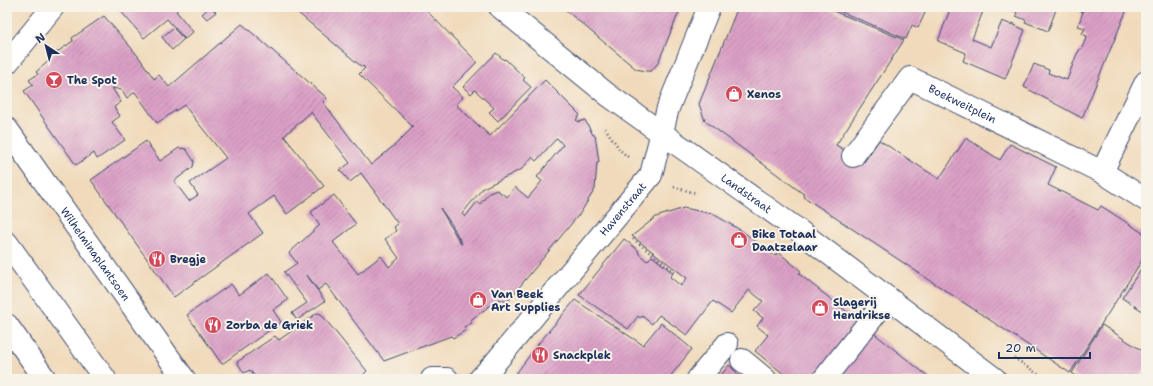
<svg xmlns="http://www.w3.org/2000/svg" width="1153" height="386" viewBox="0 0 1153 386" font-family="'Shantell Sans',sans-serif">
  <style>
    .building { fill: url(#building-hatch); fill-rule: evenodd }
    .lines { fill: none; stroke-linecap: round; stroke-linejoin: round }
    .minor-casing { stroke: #3b496c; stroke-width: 24 }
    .path { stroke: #3b496c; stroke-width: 2.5; stroke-dasharray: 1 3; stroke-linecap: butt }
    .minor { stroke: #fff; stroke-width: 22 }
    .labels { text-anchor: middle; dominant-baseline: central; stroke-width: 4; stroke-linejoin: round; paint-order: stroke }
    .poi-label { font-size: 11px; font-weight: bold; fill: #1b2f5e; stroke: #f7f3e8; text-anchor: start }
    .street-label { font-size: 11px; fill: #1b2f5e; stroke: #f7f3e8 }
  </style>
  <defs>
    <pattern id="building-hatch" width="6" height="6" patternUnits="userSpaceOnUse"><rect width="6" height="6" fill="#dba0c6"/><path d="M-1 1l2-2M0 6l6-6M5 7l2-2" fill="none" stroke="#b183a4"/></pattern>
  </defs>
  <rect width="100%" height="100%" fill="#f7f3e8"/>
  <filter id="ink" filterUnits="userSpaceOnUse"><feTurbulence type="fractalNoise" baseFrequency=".025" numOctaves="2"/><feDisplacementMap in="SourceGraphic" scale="8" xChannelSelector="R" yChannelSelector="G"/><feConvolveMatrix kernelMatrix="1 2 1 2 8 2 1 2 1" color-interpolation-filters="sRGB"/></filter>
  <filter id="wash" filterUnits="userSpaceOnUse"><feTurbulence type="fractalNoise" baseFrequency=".012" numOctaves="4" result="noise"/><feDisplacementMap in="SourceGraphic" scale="16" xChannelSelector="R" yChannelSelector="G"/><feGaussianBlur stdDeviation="0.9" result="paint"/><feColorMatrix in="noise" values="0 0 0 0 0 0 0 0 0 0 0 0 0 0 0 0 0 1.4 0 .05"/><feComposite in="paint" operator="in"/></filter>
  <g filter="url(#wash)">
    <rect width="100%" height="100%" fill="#f1dabb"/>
    <g id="blocks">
      <g class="building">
        <path d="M117,7H181L176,11L193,32L185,39L167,19L144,38Z"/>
        <path d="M210,7L216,12L207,19L202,14Z"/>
        <path d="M291,7H423L477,62L452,87L463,97L456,105L490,136L545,80L580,115L576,120L579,122L585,120L593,135H595L599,162H597L595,189L581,212L507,302L499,299L472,319L470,321L472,323L464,327L466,330L453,338L451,336L384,361L326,284L318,290L306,274L325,301L297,320L292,313L307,303L284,272L297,263L289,253L320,225L311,212L334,195L356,224L333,242L358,274L381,256L389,267L399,258L385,239L396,231L394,227L398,224L361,173L350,182L340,170L350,163L311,112L284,136L324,186L287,214L274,196L249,214L263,233L174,297L91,180L146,141L160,161L179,148L186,149L194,161L193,167L174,181L189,201L198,195L190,183L226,158L184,105L157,123L135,92L127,98L122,90L112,88L121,102L114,107L120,116L112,122L125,140L97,159L94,153L76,165L24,91L33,85L29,80L38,74L36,72L51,59L50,57L73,41L72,38L104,16L138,56L154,79L159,75L169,87L242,24L327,98L323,102L371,165L396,144L413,127L359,74L365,68L363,66L362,67ZM557,138L563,145L537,177L542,181L528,198L515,187L507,197L497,190L489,193L480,204L477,202L465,217L462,214L483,188L522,169L532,157L536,161ZM440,208L452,225L462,244H461Z"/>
        <path d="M562,7H681L658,63L651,71H646L636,69Z"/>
        <path d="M738,7H824L904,40L836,145L864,162L879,140L939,179L966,138L1000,160L1010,144L1056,167L1048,185L1098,210L1101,206L1146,235V254L1070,373L804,197L805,195L705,121L699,104Z"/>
        <path d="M830,7H919L918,10L925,13L918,28L912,25L906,39Z"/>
        <path d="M951,7H978L984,9L972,39L991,47L1002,21L1012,25V23L1015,24L1014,25L1025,30L1005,79L963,61L966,53L938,41Z"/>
        <path d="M1004,7H1057L1048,31L1025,22L1026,20L1016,16L1017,12Z"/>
        <path d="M1070,7H1128L1082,118L1024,87L1034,64L1049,70L1048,73L1067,80L1076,56L1080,49L1082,48L1087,36L1082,34L1085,28L1078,26L1083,12Z"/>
        <path d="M173,28L184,39L172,50L162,37Z"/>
        <path d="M496,53L504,60L505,59L525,78L523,80L531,87L498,121L489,112L494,108L475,90L471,94L463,87Z"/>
        <path d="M684,208L713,214L742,231L775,256L778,252L801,271L799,274L860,322L815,379H790L755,351L768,335L757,326L763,318L754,311L763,301L749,290L731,313L713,301L687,335L659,315L652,324L642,316L640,318L638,316L628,329L579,295L624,239L638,250L639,254L647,261L652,256L673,273L670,277L681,286L687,278L632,236L656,217Z"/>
        <path d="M1146,261V313L1122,298Z"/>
        <path d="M269,273L288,300L273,310L281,322L222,364L187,315L231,284L239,295Z"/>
        <path d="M575,300L643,345L661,323L692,349L668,379H512L539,343Z"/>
        <path d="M317,313L321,314L367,371L359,379H242L247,376L255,377L250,370L244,373L237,362L275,336L279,340Z"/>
        <path d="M1102,325L1146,353V366L1138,379H1081L1072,373Z"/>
        <path d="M871,331L929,377V379H834Z"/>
        <path d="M729,365L743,379H718Z"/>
      </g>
    </g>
  </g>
  <g filter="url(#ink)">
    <use href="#blocks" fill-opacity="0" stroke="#3b496c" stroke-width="1"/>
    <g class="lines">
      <g class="minor-casing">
        <g id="minor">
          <path id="s1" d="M500,7L608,95L798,230L995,379"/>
          <path d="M7,63L53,7"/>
          <path id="s2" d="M7,129L184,379"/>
          <path id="s3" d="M853,156L910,78L1102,172L1146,200"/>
          <path d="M1102,172L1146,82"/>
          <path d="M7,243L105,379"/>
          <path d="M7,325L45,379"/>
          <path d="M742,360L765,379"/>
          <path d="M432,379H447"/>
          <path id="s4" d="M480,379L494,364L651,175L668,108L709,7"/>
          <path d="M698,379L727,344"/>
          <path d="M824,379L888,298"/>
        </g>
      </g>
      <g class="path">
        <path d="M605,128L620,150L628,157"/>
        <path d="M674,187L696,193"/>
        <path d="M633,239L676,273"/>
        <path d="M1014,358L1045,379"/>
      </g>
      <use href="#minor" class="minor"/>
    </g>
  </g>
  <defs>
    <g id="bar-disc" transform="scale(0.9)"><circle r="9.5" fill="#d1495b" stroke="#f7f3e8"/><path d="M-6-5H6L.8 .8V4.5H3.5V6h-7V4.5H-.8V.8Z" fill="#fff"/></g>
    <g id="shop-disc" transform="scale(0.9)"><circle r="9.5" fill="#d1495b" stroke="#f7f3e8"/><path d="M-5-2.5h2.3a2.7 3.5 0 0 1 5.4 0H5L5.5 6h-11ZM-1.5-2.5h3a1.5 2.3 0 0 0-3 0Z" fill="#fff"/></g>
    <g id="restaurant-disc" transform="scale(0.9)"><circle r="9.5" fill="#d1495b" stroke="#f7f3e8"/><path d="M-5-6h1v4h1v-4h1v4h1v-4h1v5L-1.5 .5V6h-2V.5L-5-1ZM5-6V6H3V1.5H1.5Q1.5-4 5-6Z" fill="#fff"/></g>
  </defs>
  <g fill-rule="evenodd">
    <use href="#bar-disc" x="54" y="80"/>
    <use href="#shop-disc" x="734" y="94"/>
    <use href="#shop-disc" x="739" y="240"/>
    <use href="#restaurant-disc" x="157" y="259"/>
    <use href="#shop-disc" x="478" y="300"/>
    <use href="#shop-disc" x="820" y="308"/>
    <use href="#restaurant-disc" x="213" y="325"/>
    <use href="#restaurant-disc" x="540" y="355"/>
  </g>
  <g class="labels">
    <g class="poi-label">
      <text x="67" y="80">The Spot</text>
      <text x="747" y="94">Xenos</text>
      <text x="752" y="234">Bike Totaal<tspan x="752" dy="13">Daatzelaar</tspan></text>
      <text x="170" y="259">Bregje</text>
      <text x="491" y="294">Van Beek<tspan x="491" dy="13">Art Supplies</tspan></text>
      <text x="833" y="302">Slagerij<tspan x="833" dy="13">Hendrikse</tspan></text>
      <text x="226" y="325">Zorba de Griek</text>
      <text x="553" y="355">Snackplek</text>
    </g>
    <g class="street-label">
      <text stroke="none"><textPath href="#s3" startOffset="155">Boekweitplein</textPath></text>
      <text stroke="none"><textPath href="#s1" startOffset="309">Landstraat</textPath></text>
      <text stroke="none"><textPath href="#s4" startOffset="222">Havenstraat</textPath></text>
      <text stroke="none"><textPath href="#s2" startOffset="153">Wilhelminaplantsoen</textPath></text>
    </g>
  </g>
  <rect width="1153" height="386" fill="none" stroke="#f7f3e8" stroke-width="24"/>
  <g transform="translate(46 46) rotate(324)" stroke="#f7f3e8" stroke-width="3" paint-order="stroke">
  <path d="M0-3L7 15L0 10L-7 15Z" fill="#1b2f5e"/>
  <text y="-6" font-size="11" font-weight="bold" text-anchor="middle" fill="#1b2f5e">N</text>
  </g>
  <path d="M999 352v6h91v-6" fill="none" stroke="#1b2f5e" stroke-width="2"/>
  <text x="1005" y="352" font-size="12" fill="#1b2f5e" stroke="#f7f3e8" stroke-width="3" paint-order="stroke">20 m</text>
</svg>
